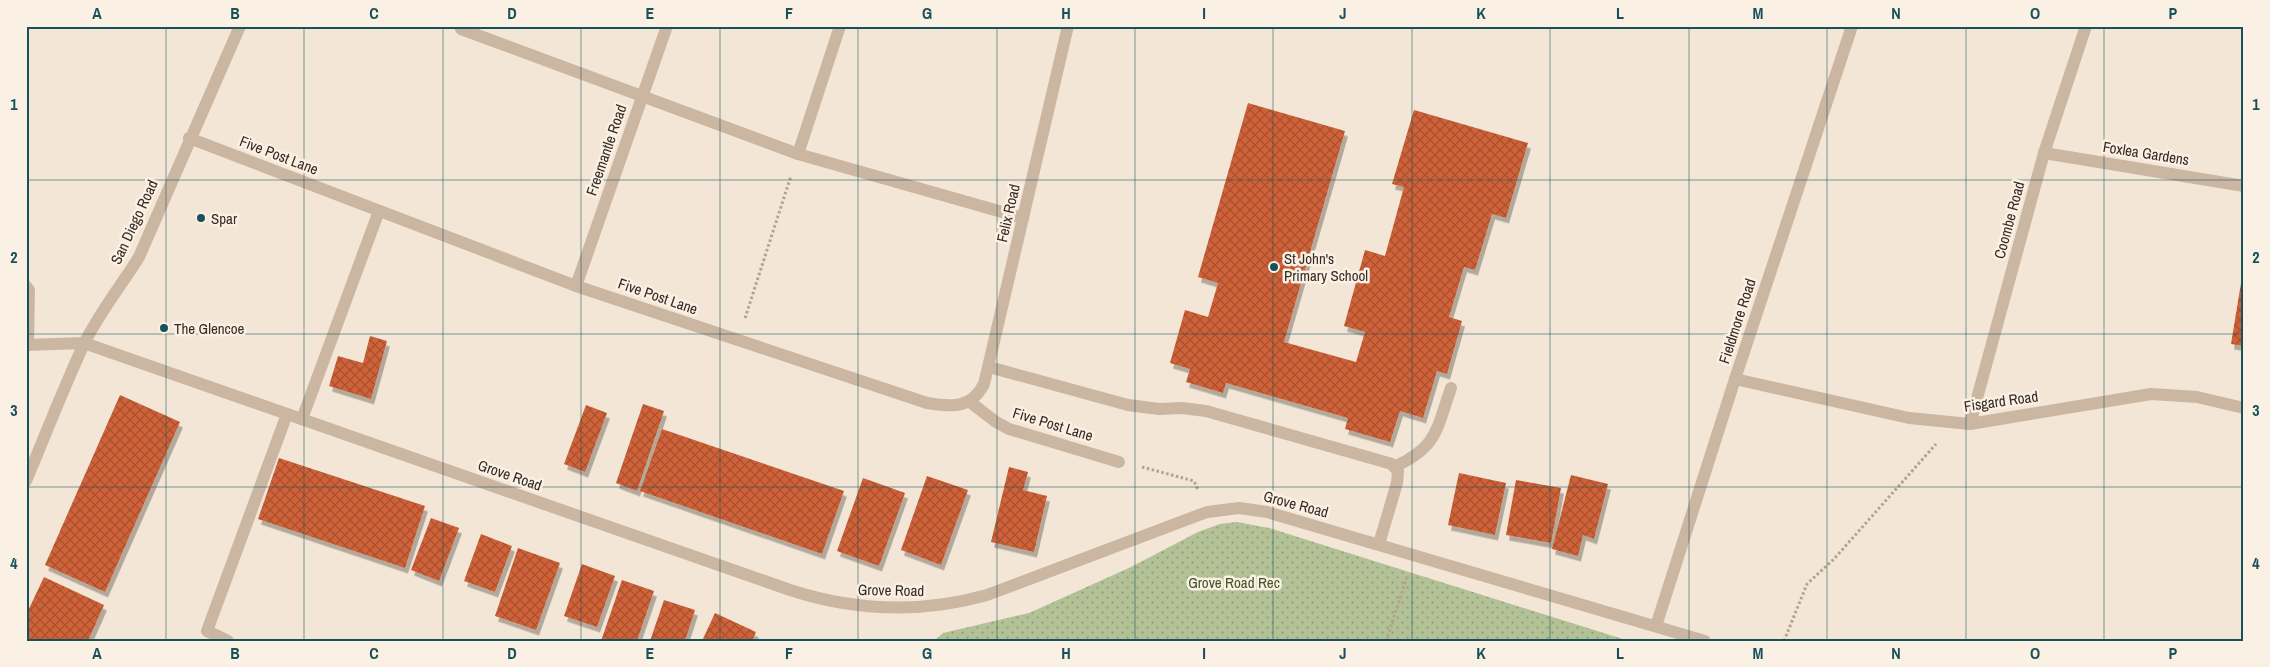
<svg xmlns="http://www.w3.org/2000/svg" width="2270" height="667" viewBox="0 0 2270 667" font-family="'Archivo Narrow',sans-serif">
  <style>
    .grass { fill: url(#grass-dots) }
    .building { fill: url(#building-cross-hatch); filter: url(#shadow) }
    .lines { fill: none; stroke-linecap: round; stroke-linejoin: round }
    .path { stroke: #b7a08c; stroke-width: 3; stroke-dasharray: 2.5 2.5; stroke-linecap: butt }
    .service { stroke: #cbb6a2; stroke-width: 12 }
    .minor { stroke: #cbb6a2; stroke-width: 12 }
    .grid { fill: none; stroke: #185259; stroke-width: 1; stroke-opacity: 0.55 }
    .poi-dot { fill: #185259; stroke: #faf0e3; stroke-width: 2 }
    .labels { text-anchor: middle; dominant-baseline: central; stroke-width: 5; stroke-linejoin: round; paint-order: stroke }
    .street-label { font-size: 15px; fill: #352a25; stroke: #faf0e3 }
    .poi-label { font-size: 15px; fill: #352a25; stroke: #faf0e3; text-anchor: start }
    .park-label { font-size: 15px; fill: #425527; stroke: #faf0e3 }
    .neatline { fill: none; stroke: #185259; stroke-width: 2 }
    .grid-label { font-size: 16px; text-anchor: middle; font-weight: bold; fill: #185259 }
  </style>
  <defs>
    <pattern id="grass-dots" width="8" height="8" patternUnits="userSpaceOnUse" patternTransform="scale(1.25)"><rect width="8" height="8" fill="#b2c296"/><path d="M2 2h.1M6 6h.1" fill="none" stroke="#929e7a" stroke-width="1.8" stroke-linecap="round"/></pattern>
    <pattern id="building-cross-hatch" width="8" height="8" patternUnits="userSpaceOnUse" patternTransform="scale(1.25)"><rect width="8" height="8" fill="#cf6238"/><path d="M0 0l8 8M0 8l8-8" fill="none" stroke="#a9512f"/></pattern>
    <filter id="shadow"><feDropShadow dx="3" dy="5.5" stdDeviation="0" flood-color="#0004"/></filter>
  </defs>
  <rect width="100%" height="100%" fill="#f3e6d6"/>
  <path class="grass" d="M1237,522L1269,528L1629,641H934L943,633L1029,613L1131,567L1198,532L1220,524Z"/>
  <g class="building">
    <path d="M1248,103L1345,131L1284,342L1356,362L1365,332L1344,326L1365,250L1385,256L1404,187L1392,184L1414,110L1528,143L1506,218L1492,214L1475,270L1464,267L1449,317L1462,321L1447,374L1437,371L1423,418L1400,411L1390,442L1345,429L1348,418L1226,383L1223,393L1186,382L1190,369L1170,363L1185,310L1208,317L1218,283L1198,277Z"/>
    <path d="M2241,283H2244V346L2231,344Z"/>
    <path d="M370,336L387,341L371,399L329,386L338,356L363,363Z"/>
    <path d="M120,395L180,422L105,592L45,565Z"/>
    <path d="M643,404L664,411L637,491L616,483Z"/>
    <path d="M586,405L607,413L585,472L564,464Z"/>
    <path d="M662,429L844,491L822,554L640,491Z"/>
    <path d="M279,458L425,506L405,568L258,519Z"/>
    <path d="M1009,467L1028,472L1023,490L1047,496L1034,552L991,542Z"/>
    <path d="M1459,473L1506,483L1495,535L1448,525Z"/>
    <path d="M1571,475L1608,484L1594,539L1583,535L1578,556L1552,549Z"/>
    <path d="M927,476L968,490L941,565L901,550Z"/>
    <path d="M863,478L905,493L879,566L837,551Z"/>
    <path d="M1516,480L1561,488L1551,543L1506,535Z"/>
    <path d="M431,518L459,528L439,581L411,570Z"/>
    <path d="M481,534L512,546L495,592L464,581Z"/>
    <path d="M518,548L560,563L536,630L495,616Z"/>
    <path d="M582,564L615,576L597,627L564,616Z"/>
    <path d="M44,577L104,605L88,641H26V615Z"/>
    <path d="M622,580L654,591L637,641H601Z"/>
    <path d="M664,600L695,610L685,641H650Z"/>
    <path d="M715,613L756,632L752,641H702Z"/>
  </g>
  <g class="lines">
    <g class="path">
      <path d="M745,318L791,176"/>
      <path d="M1142,467L1194,481L1198,490"/>
      <path d="M1386,641L1407,577"/>
      <path d="M1784,641L1807,584L1834,559L1936,444"/>
    </g>
    <g class="service">
      <path d="M462,26L461,29L798,154L1023,218"/>
      <path d="M798,154L840,26"/>
      <path d="M989,367L1128,405L1159,409L1182,408L1206,411L1392,464L1398,471L1397,483L1379,544"/>
      <path d="M970,402L996,422L1009,429L1119,462"/>
      <path d="M302,419L379,211"/>
      <path d="M1394,467C1438,447 1436,430 1451,388"/>
      <path d="M228,641L207,631L287,414"/>
    </g>
    <g class="minor">
      <path d="M189,138L576,286L927,403C952,407 971,409 984,384L1068,26"/>
      <path d="M2044,153L2244,186"/>
      <path d="M26,286L29,290L28,345"/>
      <path d="M576,286L667,26"/>
      <path d="M26,345L84,343L790,590C855,611 920,614 987,595L1207,512L1239,508L1267,512L1705,641"/>
      <path d="M1735,379L1909,418L1970,424L2151,394L2197,397L2244,408"/>
      <path d="M1970,424L2044,153L2086,26"/>
      <path d="M26,481C45,436 63,389 84,344C99,313 121,286 139,257L240,26"/>
      <path d="M1656,626L1735,379L1852,26"/>
    </g>
  </g>
  <path class="grid" d="M166,26V641M304,26V641M443,26V641M581,26V641M720,26V641M858,26V641M997,26V641M1135,26V641M1273,26V641M1412,26V641M1550,26V641M1689,26V641M1827,26V641M1966,26V641M2104,26V641M26,180H2244M26,334H2244M26,487H2244"/>
  <g class="poi-dot">
    <circle cx="201" cy="218" r="5"/>
    <circle cx="1274" cy="267" r="5"/>
    <circle cx="164" cy="328" r="5"/>
  </g>
  <g class="labels">
    <g class="street-label">
      <text transform="translate(606 150) rotate(-71)">Freemantle Road</text>
      <text transform="translate(2146 153) rotate(9)">Foxlea Gardens</text>
      <text transform="translate(279 155) rotate(21)">Five Post Lane</text>
      <text transform="translate(1008 213) rotate(-77)">Felix Road</text>
      <text transform="translate(2009 220) rotate(-75)">Coombe Road</text>
      <text transform="translate(134 222) rotate(-65)">San Diego Road</text>
      <text transform="translate(658 296) rotate(19)">Five Post Lane</text>
      <text transform="translate(1737 321) rotate(-72)">Fieldmore Road</text>
      <text transform="translate(2001 401) rotate(-8)">Fisgard Road</text>
      <text transform="translate(1053 424) rotate(17)">Five Post Lane</text>
      <text transform="translate(510 475) rotate(19)">Grove Road</text>
      <text transform="translate(1296 504) rotate(15)">Grove Road</text>
      <text transform="translate(891 590) rotate(1)">Grove Road</text>
    </g>
    <g class="poi-label">
      <text x="211" y="218">Spar</text>
      <text x="1284" y="258">St John's<tspan x="1284" dy="17">Primary School</tspan></text>
      <text x="174" y="328">The Glencoe</text>
    </g>
    <g class="park-label">
      <text x="1234" y="582">Grove Road Rec</text>
    </g>
  </g>
  <rect width="2270" height="667" fill="none" stroke="#faf0e3" stroke-width="55"/>
  <rect x="28" y="28" width="2214" height="612" class="neatline"/>
  <g class="grid-label">
    <text x="97" y="19">A</text>
    <text x="235" y="19">B</text>
    <text x="374" y="19">C</text>
    <text x="512" y="19">D</text>
    <text x="650" y="19">E</text>
    <text x="789" y="19">F</text>
    <text x="927" y="19">G</text>
    <text x="1066" y="19">H</text>
    <text x="1204" y="19">I</text>
    <text x="1343" y="19">J</text>
    <text x="1481" y="19">K</text>
    <text x="1620" y="19">L</text>
    <text x="1758" y="19">M</text>
    <text x="1896" y="19">N</text>
    <text x="2035" y="19">O</text>
    <text x="2173" y="19">P</text>
    <text x="14" y="110">1</text>
    <text x="2256" y="110">1</text>
    <text x="14" y="263">2</text>
    <text x="2256" y="263">2</text>
    <text x="14" y="416">3</text>
    <text x="2256" y="416">3</text>
    <text x="14" y="569">4</text>
    <text x="2256" y="569">4</text>
    <text x="97" y="659">A</text>
    <text x="235" y="659">B</text>
    <text x="374" y="659">C</text>
    <text x="512" y="659">D</text>
    <text x="650" y="659">E</text>
    <text x="789" y="659">F</text>
    <text x="927" y="659">G</text>
    <text x="1066" y="659">H</text>
    <text x="1204" y="659">I</text>
    <text x="1343" y="659">J</text>
    <text x="1481" y="659">K</text>
    <text x="1620" y="659">L</text>
    <text x="1758" y="659">M</text>
    <text x="1896" y="659">N</text>
    <text x="2035" y="659">O</text>
    <text x="2173" y="659">P</text>
  </g>
</svg>
